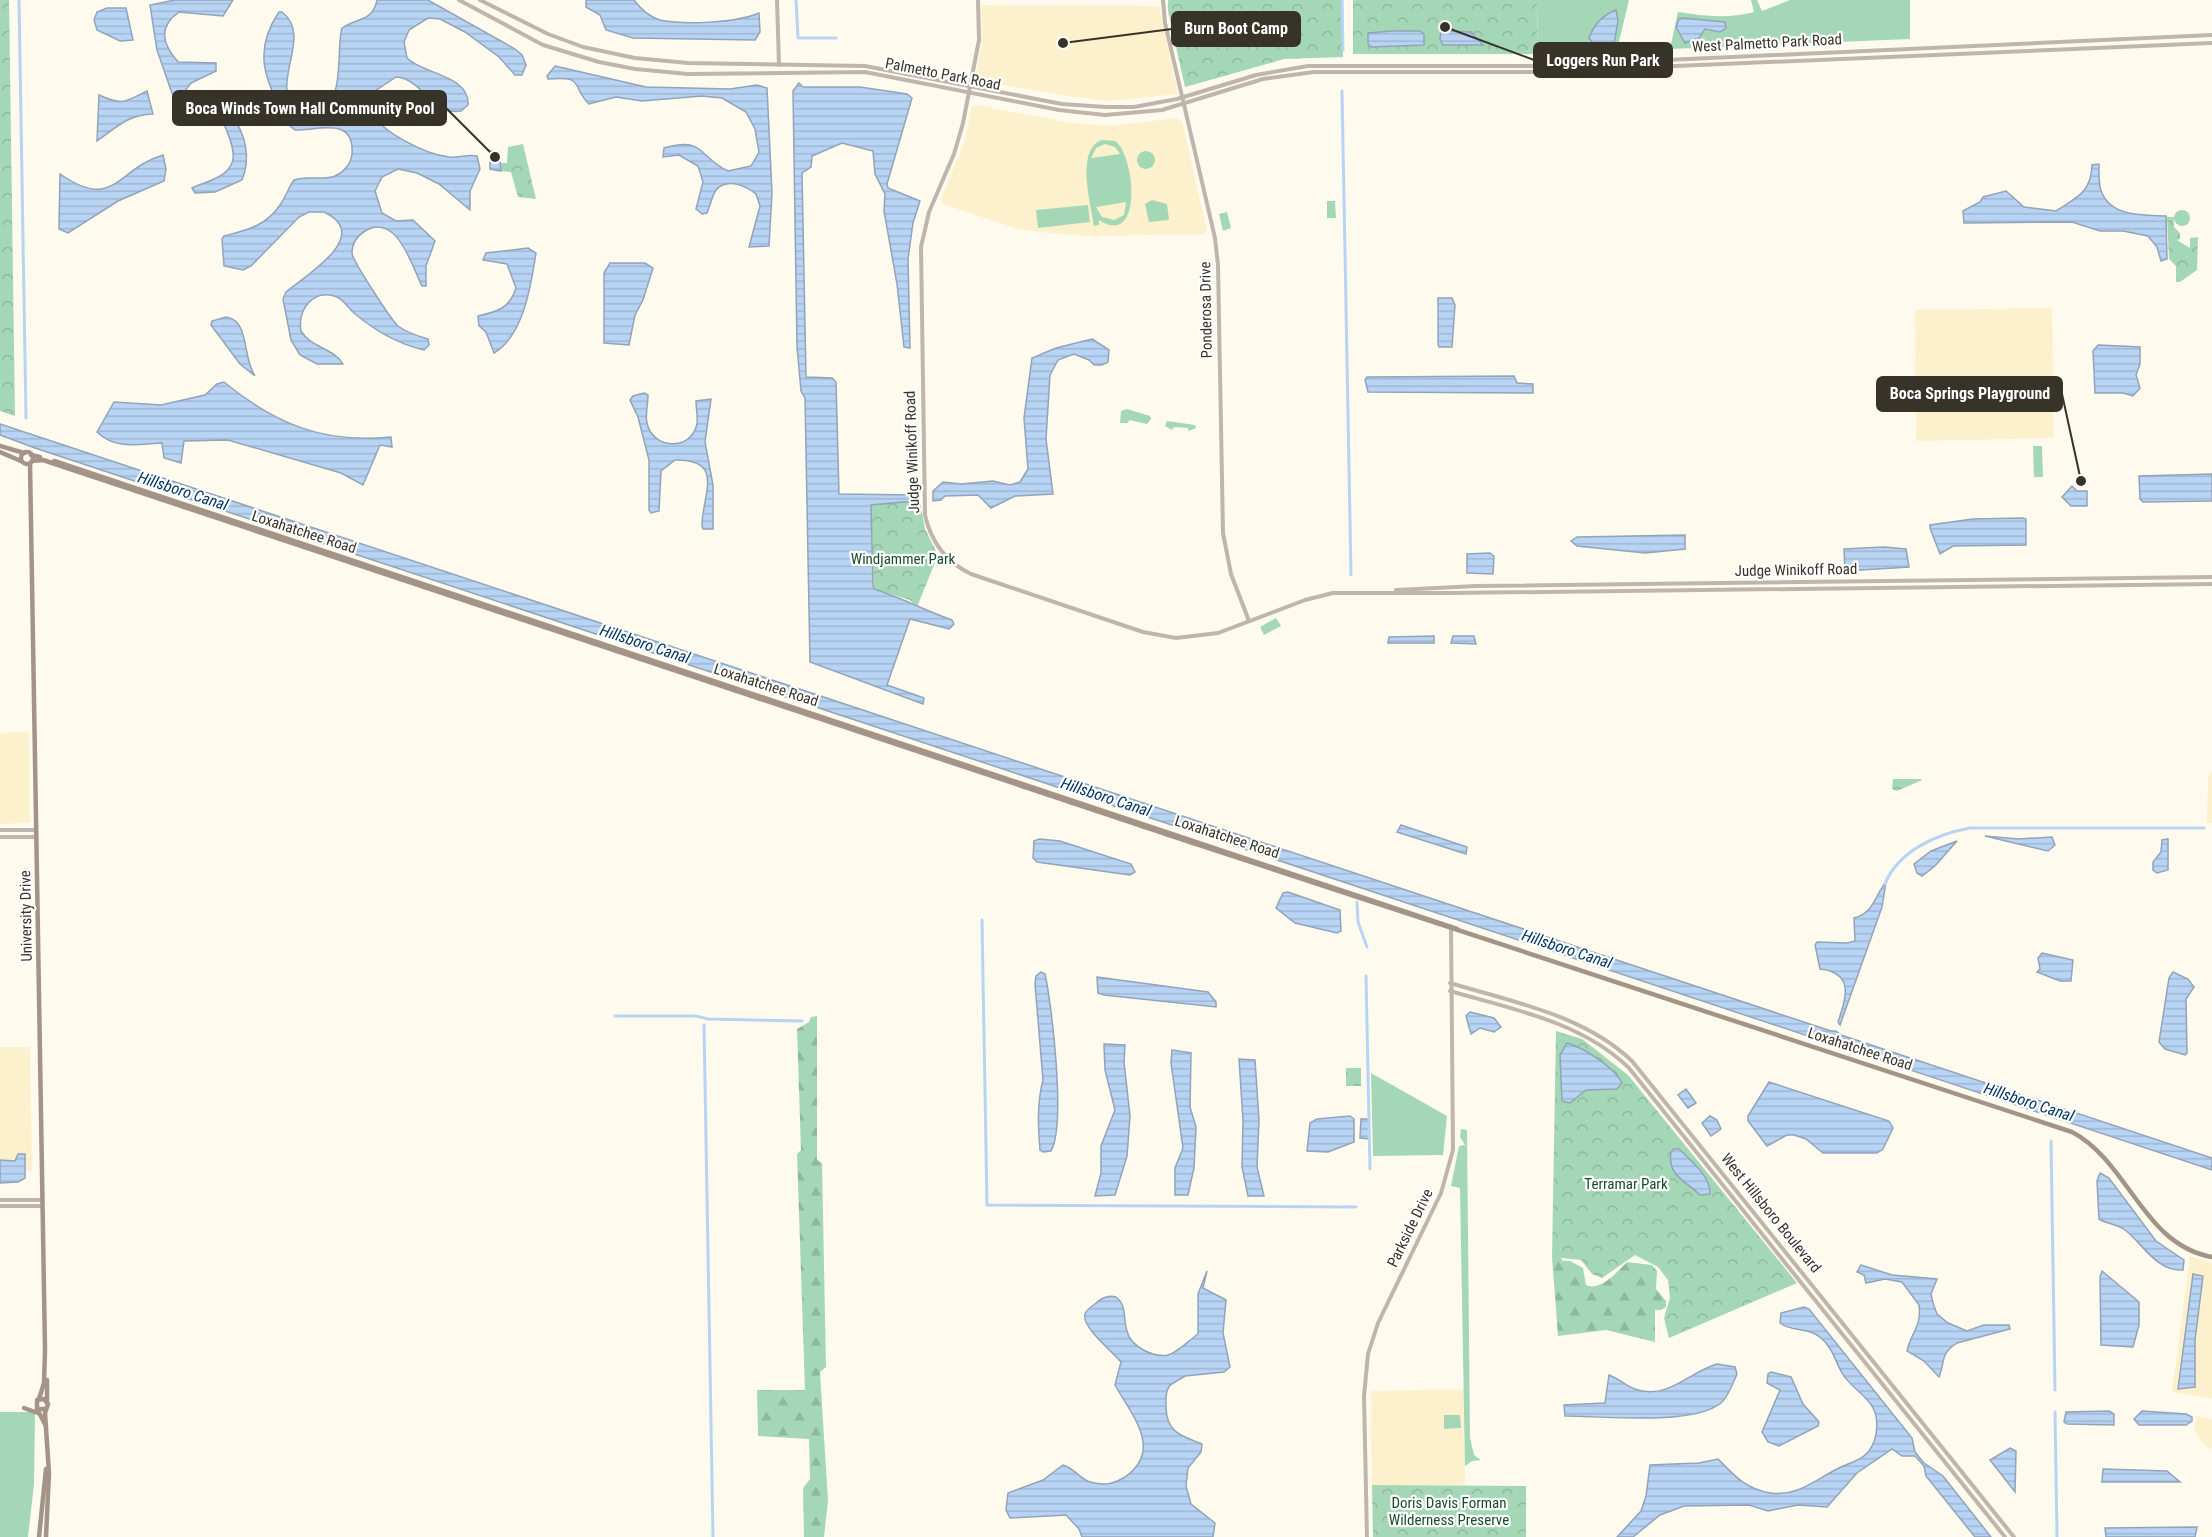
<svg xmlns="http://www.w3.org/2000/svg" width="2212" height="1537" viewBox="0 0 2212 1537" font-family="'Roboto Condensed',sans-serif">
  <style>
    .built { fill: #fdf1cd }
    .grass { fill: #a4d7b5; fill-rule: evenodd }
    .forest { fill: url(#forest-firs) }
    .park { fill: url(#park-crowns) }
    .water { fill: url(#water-rules); stroke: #91a4b8; stroke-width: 1.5 }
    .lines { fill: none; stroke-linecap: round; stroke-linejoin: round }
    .canal { stroke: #b8d4f5; stroke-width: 3 }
    .tertiary { stroke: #c0b5ac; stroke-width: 4 }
    .secondary { stroke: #a49487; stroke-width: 4.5 }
    .labels { text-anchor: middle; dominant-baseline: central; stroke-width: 4.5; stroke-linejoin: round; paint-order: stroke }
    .street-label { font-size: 15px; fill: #373328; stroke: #fff }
    .park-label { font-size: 15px; fill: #184b2e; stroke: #fff }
    .water-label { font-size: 16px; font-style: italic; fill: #023565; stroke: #fff }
    .leader { fill: none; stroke: #373328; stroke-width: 2 }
    .callout-dot { fill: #373328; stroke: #fff; stroke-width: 2 }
    .callout { fill: #373328; stroke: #373328; stroke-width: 2 }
    .callout-label { font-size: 16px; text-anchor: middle; font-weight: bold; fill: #fff }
  </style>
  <defs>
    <pattern id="forest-firs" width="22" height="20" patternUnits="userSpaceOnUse" patternTransform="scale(1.5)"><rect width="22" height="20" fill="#a4d7b5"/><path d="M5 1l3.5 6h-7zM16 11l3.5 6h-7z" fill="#8eb99c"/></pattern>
    <pattern id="park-crowns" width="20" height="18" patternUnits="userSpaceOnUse" patternTransform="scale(1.5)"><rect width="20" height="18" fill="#a4d7b5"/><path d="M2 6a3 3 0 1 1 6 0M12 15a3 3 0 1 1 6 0" fill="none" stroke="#8eb99c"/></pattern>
    <pattern id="water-rules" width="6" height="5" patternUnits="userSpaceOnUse" patternTransform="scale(1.5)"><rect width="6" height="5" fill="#b8d4f5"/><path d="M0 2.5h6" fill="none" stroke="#9fb6d2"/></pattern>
  </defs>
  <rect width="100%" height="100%" fill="#fefaee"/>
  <g class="built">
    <path d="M982,5L1159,6L1178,94L1110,101L1066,96L975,80L981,46Z"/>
    <path d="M976,105L1072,123L1110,126L1176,118L1182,121L1207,231L1204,234L1091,236L1048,233L1018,229L943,204L941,199L965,140L972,107Z"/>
    <path d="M2052,308L2054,438L1916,441L1915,310Z"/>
    <path d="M29,731L30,823L0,824V733Z"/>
    <path d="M2212,771V823H2207L2208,778Z"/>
    <path d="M0,1047H30L32,1170L0,1171Z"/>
    <path d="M2190,1256L2212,1263V1399L2172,1392Z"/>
    <path d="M1464,1389L1465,1485H1372L1371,1391Z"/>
    <path d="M2196,1416L2212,1419V1449L2205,1446L2194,1429Z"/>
  </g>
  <g class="grass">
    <path d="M1537,0H1629L1617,50L1538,54Z"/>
    <path d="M1751,0H1757L1762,11L1790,0H1910V39L1670,49L1678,12C1705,16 1727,19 1754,12Z"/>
    <path d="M1102,140L1115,141C1135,154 1144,249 1099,220V225L1094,226C1091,203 1075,150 1102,140ZM1105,144L1115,147L1120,154L1091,158L1096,148ZM1126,202L1124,215L1114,220L1102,217L1096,207Z"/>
    <circle cx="1146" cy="160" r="9"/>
    <path d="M1152,200L1167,204L1169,220L1149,222L1145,204Z"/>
    <path d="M1088,205L1090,222L1038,228L1036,210Z"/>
    <circle cx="2182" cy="218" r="8"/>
    <path d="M1127,409L1150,416L1151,419L1147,424L1129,420L1128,423H1120L1121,411Z"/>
    <path d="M1167,421L1195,425L1196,428L1189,431L1188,428L1174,427L1172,430L1165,426Z"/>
    <path d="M2033,446H2042L2043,477H2034Z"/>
    <path d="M1276,618L1281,626L1264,635L1260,627Z"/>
    <path d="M1371,1073L1447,1116L1443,1155L1373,1156Z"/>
    <path d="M1461,1129L1467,1130L1470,1438L1474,1455L1481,1460L1472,1461L1465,1466L1460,1188L1451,1186L1459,1146L1465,1145L1460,1137Z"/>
    <path d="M0,1412H35L34,1484L28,1537H0Z"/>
    <path d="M1444,1415H1460L1461,1428L1444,1429Z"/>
  </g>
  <g class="forest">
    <path d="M817,1016V1160L822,1163L826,1367L820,1372L828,1501L824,1537H804L803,1488L810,1479L809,1439L758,1436L757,1390H805L797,1154L801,1150L797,1029L809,1022L811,1017Z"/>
    <path d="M1552,1257H1560L1563,1261H1570L1583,1268L1586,1285C1600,1292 1617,1272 1627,1262L1652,1265L1657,1271L1656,1289L1666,1301V1307L1661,1310H1655V1342L1606,1330L1558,1336Z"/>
  </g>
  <g class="park">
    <path d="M0,0H9L15,416L0,411Z"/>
    <path d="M1168,0H1342L1343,57L1284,59L1185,87L1168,11Z"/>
    <path d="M1353,0H1537L1538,54H1353Z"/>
    <path d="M523,144L536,199L518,197L511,172L501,171L500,163H507L508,147Z"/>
    <path d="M1327,201H1335L1336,218H1327Z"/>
    <path d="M1227,212L1231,228L1223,231L1219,214Z"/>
    <path d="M2167,217H2174V227L2180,233V239L2177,240L2190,248V238L2198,237L2197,270L2180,282H2176V266L2169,259Z"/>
    <path d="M916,495H919L925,529L938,555L917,607L910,600L874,589L871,505L872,503L914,501Z"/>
    <path d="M1893,779H1921L1922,780L1897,791L1892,789Z"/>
    <path d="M1556,1031L1582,1039L1628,1075L1797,1283L1669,1338L1664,1318L1670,1298L1668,1280L1658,1267L1635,1255L1602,1278L1592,1274L1581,1260L1552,1257Z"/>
    <rect x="1346" y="1068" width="15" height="18"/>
    <path d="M1372,1485L1526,1486V1537H1373Z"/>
  </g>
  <g class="water">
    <path d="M175,0H233L223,16L179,12C158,27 162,44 178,62L216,63V71L191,83L182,95L174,99L157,50L150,5Z"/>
    <path d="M377,0H428L515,49L522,55L526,65L522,75H515L499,57L465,32L440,19L428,18L409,30L404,42L407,58C422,74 470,75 468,105L461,111C432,116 422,78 396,77L375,91L370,110C380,132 425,154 449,157C459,158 468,154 477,156L480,169L470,191V210L439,184L417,173L398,169L382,177L375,191L382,213L396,221L413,220L435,241L426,266V286H422C412,266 397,212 365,231C357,236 352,244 352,253C352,260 392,321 398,326C407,333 418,336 428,339L429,345L424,350C398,344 374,330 354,313C348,308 344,300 337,297C314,288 297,309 301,331C311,348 334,348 343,364H317L300,355L291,340L283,299L286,292C305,276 374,235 324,212H309L299,217L251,266L243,270L224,266L222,239L224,236C247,230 266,226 280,205C286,197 288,188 294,180C307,175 323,181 335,176C344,172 351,164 352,154C355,115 315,131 295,130L288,124C268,83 250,55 279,12H282C317,38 259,97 306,109C349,119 335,49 342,28C356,18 373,22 377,0Z"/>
    <path d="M586,0H634C640,8 650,17 660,20C685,25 736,23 759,13L760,32L755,40L633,38L606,30L600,15L586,7Z"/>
    <path d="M107,8H126L133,40L120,41L97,30L94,20L97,12Z"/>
    <path d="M1616,10L1618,21L1614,44L1596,47L1589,38C1594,24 1603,15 1616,10Z"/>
    <path d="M1683,18L1725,22L1726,28L1720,32L1705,29L1699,38L1685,43L1676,27L1679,19Z"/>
    <path d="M1393,31H1420L1424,34V45L1371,47L1368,44V33Z"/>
    <path d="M1441,31L1471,32L1483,45H1443L1440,39Z"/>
    <path d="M555,66L646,87L730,89L757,85L767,88L772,193L769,246L749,247L760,206L756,194C746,186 727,177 716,190C712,196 710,206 707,213L702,214L696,209L703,182L698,166L679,155L663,157L664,148C705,136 698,157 728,171L751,166L759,152L755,129L746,112L722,98L702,96L642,101L616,97L589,104C570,85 586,76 548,79L547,76Z"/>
    <path d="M799,83L803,87H860L907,94L912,98L887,184L888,188L920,201L913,223L908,259L910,348L904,347L897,284L884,211L885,194L875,174L873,151L842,143L812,156L811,167L802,173L806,377L832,378L836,382L839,494L916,495L914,501L871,505L873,585L874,589C902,598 924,610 952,620L954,624L949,629L910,619L887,685L924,698L923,704L810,662L805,398L801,391L797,346L793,91Z"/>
    <path d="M147,91L153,114C127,115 117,127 97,141L99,95C123,106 125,102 147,91Z"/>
    <path d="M231,115C246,134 251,158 242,180L215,192L195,193L192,188C199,184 207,183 214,179C243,167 233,146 224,124Z"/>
    <path d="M490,151L499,152L501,171L490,169Z"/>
    <path d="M163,155L166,169L164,181L118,201L68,233L59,229L60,174C115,212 116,169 163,155Z"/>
    <path d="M2099,164C2099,172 2098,185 2102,193C2112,217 2144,215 2166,216L2167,259L2161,261L2157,247L2148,236L2123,231H2100L2072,222L1964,223L1963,211L1980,202L1983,197L2006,191L2024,207L2056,211C2077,197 2091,193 2092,165Z"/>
    <path d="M528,248L536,253C531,285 524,335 494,353L486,332L479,326L478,316C497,312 510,308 516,288L507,264L483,260L486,253Z"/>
    <path d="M610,263H645L653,268L643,300L635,315L629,345L604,343V273Z"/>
    <path d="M1438,298H1452L1455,305L1452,347H1439L1438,344Z"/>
    <path d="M226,317C250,320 242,358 255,376L240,364L211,325L212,321Z"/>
    <path d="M1092,339L1109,350L1108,362L1102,365H1094L1089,360L1074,354L1058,360L1050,375L1046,439L1053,494L1015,496L991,508L978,495L945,496L941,500L933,501V491L943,482L961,484L993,481L1010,485L1020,482L1028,469L1024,418L1032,358L1056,348Z"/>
    <path d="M2098,345L2140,347V364L2136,375L2140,388L2133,396L2123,393H2095L2093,351Z"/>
    <path d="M1514,376L1517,383L1533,384V393L1368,392L1365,380L1367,377Z"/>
    <path d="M224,382C275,424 324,444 391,437L392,447L380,445L363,485L341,473L228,440L184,441L181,463L164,458L162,443C139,444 115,450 97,432L114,402L161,405L205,395L217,384Z"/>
    <path d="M644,393L648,395C648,404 645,415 647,423C652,449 691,452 697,424C698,417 696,408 696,401L711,399L705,442L713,485V529H703L702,526C702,495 726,459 675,460L661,471L659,511L651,513L649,510V460L638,417L630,400L633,396Z"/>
    <path d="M0,424L1831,1031H1836L1841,1035L2212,1158V1170L35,448L0,435Z"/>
    <path d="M2212,474V501L2143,502L2140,499L2139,476Z"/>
    <path d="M2072,486L2077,491H2087V506H2071L2062,497Z"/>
    <path d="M2023,518L2026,519V545L1953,546L1940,554L1930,528V525L1973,519Z"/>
    <path d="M1685,535V549L1645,553L1577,546L1571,541L1577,537Z"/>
    <path d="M1884,547L1906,549L1909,567L1845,571L1844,549Z"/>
    <path d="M1490,553L1494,556L1493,574L1467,573V554Z"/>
    <path d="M1434,636V643H1388L1389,637Z"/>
    <path d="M1453,636H1474L1476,644L1451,643Z"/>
    <path d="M1401,825L1467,847L1466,854L1397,832Z"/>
    <path d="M1985,836L2018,839L2052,837L2055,845L2048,851Z"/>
    <path d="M1039,839L1060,841L1131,864L1135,872L1130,875L1037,862L1033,858L1034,841Z"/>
    <path d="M2168,839V870L2157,873L2153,870V862L2161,852L2162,840Z"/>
    <path d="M1957,841L1935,866L1922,876L1917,873L1914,864L1931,851Z"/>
    <path d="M1886,882L1882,907L1840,1025L1838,1022C1846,998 1855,973 1820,969L1815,945L1817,942L1847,943L1855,941L1854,918C1874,913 1875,895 1886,882Z"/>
    <path d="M1288,892L1340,910L1341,931L1337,933L1295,923L1276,908L1283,893Z"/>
    <path d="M2042,953L2073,960L2071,981H2060L2037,972L2040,969L2038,958Z"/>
    <path d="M1041,972L1045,974C1052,1006 1066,1125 1051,1151L1043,1152L1040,1150C1038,1126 1037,1103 1043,1080L1035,984L1036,976Z"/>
    <path d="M2173,972L2188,979L2194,987L2186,999L2187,1053L2185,1055L2165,1049L2159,1042L2169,978Z"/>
    <path d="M1097,977L1208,992L1216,1002V1007L1104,995L1098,993Z"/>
    <path d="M1470,1012L1494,1018L1501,1027L1494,1032L1480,1028L1471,1034L1466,1016Z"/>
    <path d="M1567,1043C1584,1048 1614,1067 1622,1083L1617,1089L1586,1090L1570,1103L1562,1101L1560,1055Z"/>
    <path d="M1104,1044L1125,1045L1124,1062L1130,1116L1127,1156L1115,1195L1095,1196L1101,1173V1146L1115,1110L1105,1070Z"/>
    <path d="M1172,1050L1191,1053L1190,1107L1196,1127L1194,1168L1188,1195H1175V1168L1183,1148L1171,1063Z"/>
    <path d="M1239,1059L1255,1060L1259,1120L1257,1167L1264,1196H1248L1242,1167L1243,1120Z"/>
    <path d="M1769,1082L1889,1121L1893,1128L1883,1149L1877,1153H1823L1806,1139L1794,1135H1787L1767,1146L1748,1121V1116Z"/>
    <path d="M1686,1089L1696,1103L1688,1108L1678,1095Z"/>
    <path d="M1350,1116L1354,1119V1142L1328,1152L1307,1151L1310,1123L1317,1119Z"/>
    <path d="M1710,1116L1717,1120L1721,1129L1711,1136L1702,1123Z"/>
    <path d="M1361,1119H1369V1139L1360,1138Z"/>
    <path d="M1674,1149H1679C1690,1160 1711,1176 1710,1194L1700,1195C1686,1181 1667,1176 1671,1152Z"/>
    <path d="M18,1154H25V1178L18,1182L0,1183V1160L15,1161Z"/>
    <path d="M2100,1173L2109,1178L2156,1241L2184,1260L2183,1270C2157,1272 2143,1244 2125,1230C2117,1224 2107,1224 2099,1219L2097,1181Z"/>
    <path d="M1861,1265L1892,1275L1937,1279L1931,1294L1933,1303L1937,1314L1948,1323L1967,1331L1984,1325H2009L2010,1329L1957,1343C1939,1355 1946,1360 1939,1377L1924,1361L1907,1351C1911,1332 1922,1327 1919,1305L1902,1282L1885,1279L1866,1283L1864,1275L1857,1272Z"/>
    <path d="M1207,1271L1203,1288L1226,1300L1223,1333L1230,1367L1224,1372L1185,1376L1170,1385C1165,1392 1166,1400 1166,1408C1167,1434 1183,1436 1202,1444L1201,1452L1188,1468L1186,1486L1191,1504L1215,1523L1213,1537H1082L1079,1529L1066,1515L1010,1518L1006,1510L1008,1493L1043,1480L1063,1465C1074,1468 1080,1479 1090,1482C1104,1486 1114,1484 1125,1477C1164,1450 1131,1414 1115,1385L1121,1362C1113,1352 1081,1327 1085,1314C1086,1311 1092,1306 1095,1304C1101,1298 1108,1295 1116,1297C1127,1305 1123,1319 1127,1331C1130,1346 1153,1358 1168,1355C1179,1352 1189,1340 1198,1334V1294Z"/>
    <path d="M2102,1271L2139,1302V1325L2133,1347L2101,1345L2100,1277Z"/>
    <path d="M2193,1274L2203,1276L2195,1340V1387L2178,1389Z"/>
    <path d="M1804,1307L1809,1309L1912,1438L1915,1452L1924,1463L1943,1476L1991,1537H1975L1926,1476L1924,1466L1915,1456H1902L1892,1449L1857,1473L1827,1507L1798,1505L1768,1511L1749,1505L1684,1506L1660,1515L1633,1537H1617L1641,1511L1646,1496L1650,1465L1699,1463L1718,1459C1734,1475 1745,1489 1770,1493C1797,1497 1815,1480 1837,1469C1848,1463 1861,1461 1869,1451C1876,1441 1878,1428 1876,1416C1872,1397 1851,1389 1842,1373C1835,1361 1833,1348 1821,1338C1809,1327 1791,1332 1780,1323L1781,1313Z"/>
    <path d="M1717,1364L1735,1367L1737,1374C1733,1383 1728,1397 1721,1403C1693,1426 1602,1416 1565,1416L1564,1405L1605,1403L1609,1375C1620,1379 1627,1387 1638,1390C1669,1399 1689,1372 1717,1364Z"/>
    <path d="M1771,1372L1791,1377L1803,1404L1819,1422L1818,1426L1779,1446L1768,1442L1762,1432L1780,1390L1767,1383L1768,1374Z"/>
    <path d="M2109,1411L2114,1414V1425L2067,1424L2064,1422L2066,1412Z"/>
    <path d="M2142,1411L2186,1414L2192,1417V1421L2186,1425H2139L2134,1419Z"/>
    <path d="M2010,1448L2016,1451L2015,1492L1990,1460Z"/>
    <path d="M2103,1469L2167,1471L2180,1482H2102Z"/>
    <path d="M2197,1527L2195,1537H2106L2105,1528Z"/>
  </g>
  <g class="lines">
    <g class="canal">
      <path d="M19,0L26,418"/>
      <path d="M796,0L798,38H836"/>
      <path d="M1342,0L1343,50"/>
      <path d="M1342,91L1351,575"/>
      <path d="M1885,884C1898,851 1937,834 1970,828H2204"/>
      <path d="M1357,902L1358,922L1367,947"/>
      <path d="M982,920L987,1205L1356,1207"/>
      <path d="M1366,976L1370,1169"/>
      <path d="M615,1016H696L708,1019L802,1021"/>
      <path d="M704,1025L713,1537"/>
      <path d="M2051,1141L2055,1390"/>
      <path d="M2055,1412L2057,1537"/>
    </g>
    <g class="tertiary">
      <path d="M459,0L543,45L599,62L635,69L688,74L865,72L1059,110L1105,115L1162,110L1263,79L1314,72H1537L2212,43"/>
      <path d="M480,0L548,34L583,47L635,58L688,63L865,66L1062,104L1106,107H1134L1177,99L1256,75L1308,66H1537L2212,35"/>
      <path d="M777,0L779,65"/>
      <path d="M978,0L979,40L963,123L954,154L929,212L921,247L925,515C931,542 946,562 971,574L1143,632L1176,638L1218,633L1305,600L1333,593H1451L2212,584"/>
      <path d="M1163,0L1165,23L1215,238L1218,265L1223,533L1231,574L1249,621"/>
      <path d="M1396,590L1476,586L2212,577"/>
      <path d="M0,830H36"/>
      <path d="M0,837H36"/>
      <path d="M1450,983C1513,1002 1584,1015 1632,1061L2014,1537"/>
      <path d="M1450,991C1512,1009 1582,1022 1629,1068L2005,1537"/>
      <path d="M0,1200H42"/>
      <path d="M0,1206H42"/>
      <path d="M1367,1537L1364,1396L1368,1354L1378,1323L1441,1193L1453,1150L1451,926"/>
    </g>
    <g class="secondary">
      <path d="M0,446L24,453"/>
      <path d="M0,452L21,461"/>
      <circle cx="27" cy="458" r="6"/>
      <path d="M31,455L40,457"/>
      <path d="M32,461L43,460L1190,842L2072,1132C2129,1162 2143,1245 2212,1257"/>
      <path d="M54,461L1457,929"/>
      <path d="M30,463L45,1350L44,1383L39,1399"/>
      <path d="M47,1401V1380"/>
      <path d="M24,1408L38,1413"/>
      <path d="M37,1409L46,1426"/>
      <path d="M46,1409H37V1400L44,1399L48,1404L45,1413L49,1473L46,1537"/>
      <path d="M39,1537L46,1469"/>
    </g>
  </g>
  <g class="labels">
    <g class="street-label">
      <text transform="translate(1767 43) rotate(-3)">West Palmetto Park Road</text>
      <text transform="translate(943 74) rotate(11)">Palmetto Park Road</text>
      <text transform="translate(1206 310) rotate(-91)">Ponderosa Drive</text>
      <text transform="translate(912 452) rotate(-92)">Judge Winikoff Road</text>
      <text transform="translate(304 532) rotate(18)">Loxahatchee Road</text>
      <text transform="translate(1796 570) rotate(-1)">Judge Winikoff Road</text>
      <text transform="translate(766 685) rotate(18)">Loxahatchee Road</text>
      <text transform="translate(1227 837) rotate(18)">Loxahatchee Road</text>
      <text transform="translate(26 916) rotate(-91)">University Drive</text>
      <text transform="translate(1860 1049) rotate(18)">Loxahatchee Road</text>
      <text transform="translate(1771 1213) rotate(51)">West Hillsboro Boulevard</text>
      <text transform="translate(1410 1228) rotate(-64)">Parkside Drive</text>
    </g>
    <g class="park-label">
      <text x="903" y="559">Windjammer Park</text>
      <text x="1626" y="1184">Terramar Park</text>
      <text x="1449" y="1503">Doris Davis Forman<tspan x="1449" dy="17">Wilderness Preserve</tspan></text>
    </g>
    <g class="water-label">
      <text transform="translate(183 491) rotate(18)">Hillsboro Canal</text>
      <text transform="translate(645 644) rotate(18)">Hillsboro Canal</text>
      <text transform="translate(1106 797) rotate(18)">Hillsboro Canal</text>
      <text transform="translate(1567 949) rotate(18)">Hillsboro Canal</text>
      <text transform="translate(2029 1102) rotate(18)">Hillsboro Canal</text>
    </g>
  </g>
  <path class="leader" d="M1063 43L1172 29M1445 27L1534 60M495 157L446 108M2081 481L2062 394"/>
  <g class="callout-dot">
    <circle cx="1063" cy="43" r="6"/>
    <circle cx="1445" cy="27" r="6"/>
    <circle cx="495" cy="157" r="6"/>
    <circle cx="2081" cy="481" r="6"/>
  </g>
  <g class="callout">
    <rect x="1172" y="12" width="128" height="34" rx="6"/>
    <rect x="1534" y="43" width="138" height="34" rx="6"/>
    <rect x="173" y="91" width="273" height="34" rx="6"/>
    <rect x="1877" y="377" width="185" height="34" rx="6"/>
  </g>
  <g class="callout-label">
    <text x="1236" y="34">Burn Boot Camp</text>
    <text x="1603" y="66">Loggers Run Park</text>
    <text x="310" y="114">Boca Winds Town Hall Community Pool</text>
    <text x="1970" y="399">Boca Springs Playground</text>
  </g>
</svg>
